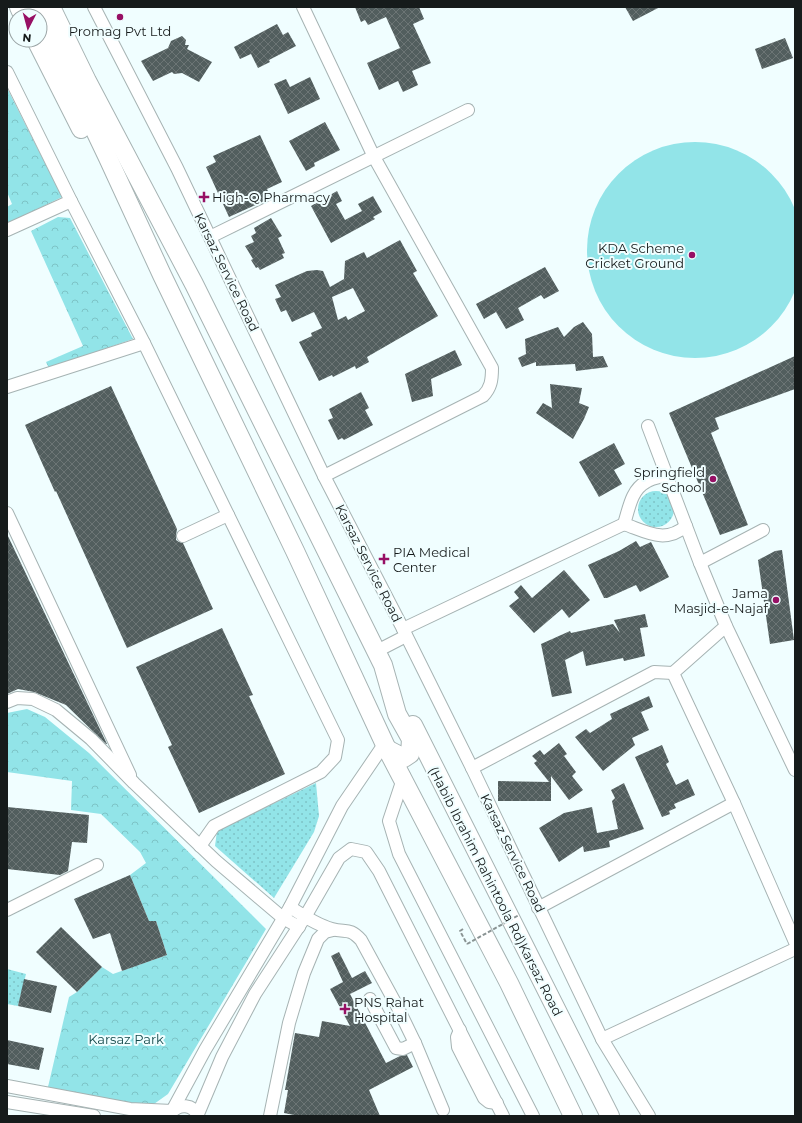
<svg xmlns="http://www.w3.org/2000/svg" width="802" height="1123" viewBox="0 0 802 1123" font-family="Montserrat,sans-serif">
  <style>
    .grass { fill: url(#grass-dots) }
    .park { fill: url(#park-crowns) }
    .pitch { fill: #92e4e8 }
    .building { fill: url(#building-cross-hatch); fill-rule: evenodd }
    .lines { fill: none; stroke-linecap: round; stroke-linejoin: round }
    .minor-casing { stroke: #a6b3b3; stroke-width: 14 }
    .highway-casing { stroke: #a6b3b3; stroke-width: 20 }
    .path { stroke: #8a9494; stroke-width: 2; stroke-dasharray: 4 2; stroke-linecap: butt }
    .minor { stroke: #fff; stroke-width: 12 }
    .highway { stroke: #fff; stroke-width: 18 }
    .path-bridge { stroke: #8a9494; stroke-width: 2; stroke-dasharray: 4 2; stroke-linecap: butt }
    .poi-dot { fill: #971065; stroke: #f0feff; stroke-width: 1.5 }
    .labels { text-anchor: middle; dominant-baseline: central; stroke-width: 4; stroke-linejoin: round; paint-order: stroke }
    .poi-label { font-size: 13px; fill: #161b1b; stroke: #f0feff; text-anchor: start }
    .street-label { font-size: 13px; fill: #161b1b; stroke: #f0feff }
    .park-label { font-size: 13px; fill: #13494b; stroke: #f0feff }
  </style>
  <defs>
    <pattern id="grass-dots" width="8" height="8" patternUnits="userSpaceOnUse"><rect width="8" height="8" fill="#92e4e8"/><path d="M2 2h.1M6 6h.1" fill="none" stroke="#7dc3c6" stroke-width="1.8" stroke-linecap="round"/></pattern>
    <pattern id="park-crowns" width="20" height="18" patternUnits="userSpaceOnUse"><rect width="20" height="18" fill="#92e4e8"/><path d="M2 6a3 3 0 1 1 6 0M12 15a3 3 0 1 1 6 0" fill="none" stroke="#7dc3c6"/></pattern>
    <pattern id="building-cross-hatch" width="8" height="8" patternUnits="userSpaceOnUse"><rect width="8" height="8" fill="#525e5e"/><path d="M0 0l8 8M0 8l8-8" fill="none" stroke="#6c7575"/></pattern>
  </defs>
  <rect width="100%" height="100%" fill="#f0feff"/>
  <g class="grass">
    <circle cx="656" cy="509" r="18"/>
    <path d="M316,783L319,816L314,832L274,898L215,846L217,831Z"/>
    <path d="M7,969L26,974L18,1006L7,1004Z"/>
  </g>
  <g class="park">
    <path d="M7,88L62,197L7,224V207L12,204L7,192Z"/>
    <path d="M58,217L70,218L133,339L49,368L46,362L83,346L31,231Z"/>
    <path d="M27,709L45,717L89,753L266,929L168,1094L154,1104L138,1107L48,1087L69,997L77,992L102,967L113,974L167,955L156,921H149L130,875L146,863L140,852L101,814L71,810L72,781L7,772V713Z"/>
  </g>
  <circle class="pitch" cx="695" cy="250" r="108"/>
  <g class="building">
    <path d="M355,7H419L424,19L413,24L431,63L412,71L418,85L403,92L398,81L379,90L367,63L400,48L386,17L368,25L365,20L361,22Z"/>
    <path d="M625,7H660L633,21Z"/>
    <path d="M277,24L283,35L288,32L296,46L269,60L270,62L258,68L251,54L240,59L234,47Z"/>
    <path d="M182,36L186,40L185,45H189L187,49L212,62L199,82L182,73L174,74L172,72L153,81L141,61L168,48L171,41Z"/>
    <path d="M785,38L793,58L762,69L755,49Z"/>
    <path d="M310,77L320,99L288,114L274,84L286,79L290,87Z"/>
    <path d="M325,122L340,150L314,163L315,166L306,171L289,141Z"/>
    <path d="M260,135L282,182L267,189L271,198L229,217L206,167L216,162L213,156Z"/>
    <path d="M337,191L342,201L336,204L345,220L362,211L358,204L373,196L382,212L373,217L375,219L331,243L311,206Z"/>
    <path d="M271,218L282,236L278,238L285,253L282,254L284,258L260,270L258,267L256,268L251,260L253,259L245,246L254,242L251,236L256,233L254,228Z"/>
    <path d="M400,240L417,271L413,273L438,316L367,357L369,362L356,369L355,366L333,377L332,375L319,381L299,342L312,336L311,333L322,328L314,312L292,322L286,310L281,312L275,299L281,297L275,285L307,271L317,270L323,271L330,287L344,279L345,261L364,252L367,258ZM353,288L365,311L348,320L346,316L338,320L332,297Z"/>
    <path d="M545,267L559,291L544,299L541,295L518,308L524,320L506,329L496,312L484,319L476,304Z"/>
    <path d="M583,322L592,334L593,357L603,356L608,367L576,371L575,364L536,366V362L522,367L518,358L526,354L525,339L558,327L564,337L574,327Z"/>
    <path d="M455,350L462,365L431,379L433,396L412,402L405,374Z"/>
    <path d="M795,356V389L715,418L719,429L711,433L748,525L720,535L669,413Z"/>
    <path d="M550,384L582,388L579,403L589,407L584,419L573,439L536,413L543,403L552,408Z"/>
    <path d="M111,386L177,529L176,535V540L179,542L183,543L213,609L127,648L56,491L55,492L25,425Z"/>
    <path d="M361,392L369,408L365,410L373,425L344,440L342,438L338,440L328,420L333,418L329,409Z"/>
    <path d="M614,443L625,464L614,470L622,484L599,497L579,462Z"/>
    <path d="M7,534L107,744H106L66,705L34,692L18,689L7,694Z"/>
    <path d="M636,541L640,547L651,542L669,577L640,592L636,585L607,598H604L588,565L619,551Z"/>
    <path d="M782,550L794,640L770,644L758,560L775,551Z"/>
    <path d="M564,570L590,600L569,618L562,609L534,633L509,606L519,598L514,592L521,585L532,598Z"/>
    <path d="M645,614L648,627L640,628L645,656L624,661L623,658L586,666L583,651L565,660L572,693L552,697L541,644L570,631L571,633L613,624L620,633L614,620Z"/>
    <path d="M222,628L253,695L249,696L285,774L199,813L168,747L172,745L136,667Z"/>
    <path d="M649,696L653,707L641,712L649,730L632,738L635,745L603,771L575,737L586,729L590,733L612,719L610,714Z"/>
    <path d="M559,743L567,754L564,756L576,772L572,776L583,790L569,800L551,776V801H498V781L549,782L534,763L537,761L532,756L540,750L544,755Z"/>
    <path d="M662,745L669,762L666,764L676,785L688,779L695,795L674,804L676,808L669,811L670,814L662,817L635,757Z"/>
    <path d="M624,783L644,829L609,841L610,847L584,852L583,846L559,862L539,828L564,813L592,807L597,833L618,829L612,801L615,798L611,790Z"/>
    <path d="M7,807L89,815L87,843L72,842L68,871L60,875L7,869Z"/>
    <path d="M130,875L149,921H156L167,955L122,971L110,933L93,939L74,899Z"/>
    <path d="M61,927L102,967L77,992L36,952Z"/>
    <path d="M339,952L352,978L365,971L372,983L350,994L386,1063L400,1056L407,1055L413,1067L369,1090L380,1116H294V1115L284,1113L288,1090H285L295,1033L319,1037L322,1021L350,1026L330,989L343,982L331,956Z"/>
    <path d="M24,979L57,986L51,1013L18,1006Z"/>
    <path d="M7,1040L44,1048L39,1070L7,1064Z"/>
  </g>
  <g class="lines">
    <g class="minor-casing">
      <g id="minor">
        <path d="M94,7L177,168L324,476L403,629L472,768L602,1039L649,1116"/>
        <path d="M303,7L374,157L492,368C492,380 491,388 483,396L324,476"/>
        <path d="M7,72L71,201L144,343L338,740L335,757L321,772L214,826L200,846"/>
        <path d="M7,230L71,201"/>
        <path d="M210,237L468,110"/>
        <path d="M7,387L144,343"/>
        <path d="M648,426L700,563L726,626L795,770"/>
        <path d="M7,513L130,775"/>
        <path d="M624,524C647,532 665,544 686,526"/>
        <path d="M183,536L228,515"/>
        <path d="M700,563L763,530"/>
        <path d="M726,626L673,673L734,803L795,942"/>
        <path d="M403,629L624,524C629,509 631,490 646,482C652,478 660,477 667,475"/>
        <path d="M375,652L406,636"/>
        <path d="M7,702L17,698L33,699L56,710L91,739L134,783L216,861L283,918L299,927"/>
        <path d="M472,768L654,672L673,673"/>
        <path d="M404,776L389,821L399,854L533,1116"/>
        <path d="M290,907C302,915 317,925 332,929C346,933 349,927 361,940L397,1006L415,1043L443,1110"/>
        <path d="M538,908L734,803"/>
        <path d="M7,910L97,865"/>
        <path d="M370,999L396,1048L403,1049L415,1043"/>
        <path d="M460,1030L457,1037L458,1047L484,1098L489,1102L497,1103"/>
        <path d="M602,1039L795,949"/>
        <path d="M7,1086L130,1109L172,1111L205,1050L290,907L342,806L385,743"/>
        <path d="M7,1102L94,1116"/>
        <path d="M171,1113C179,1103 193,1104 198,1116"/>
        <path d="M198,1114L222,1057L255,994L305,917L339,858L351,849L366,852L379,871L503,1116"/>
        <path d="M270,1116L289,1023L304,973L318,939L325,932L333,930"/>
      </g>
    </g>
    <g class="highway-casing">
      <g id="highway">
        <path d="M19,7L23,16"/>
        <path d="M36,7L108,158L162,275L295,551L387,749L509,983L573,1116"/>
        <path d="M51,7L87,81L194,284L383,665L397,714L411,739L410,754L404,758L387,749"/>
        <path d="M36,40L81,129"/>
        <path d="M413,725L610,1116"/>
      </g>
    </g>
    <path class="path" d="M463,929L460,931L467,944"/>
    <use href="#minor" class="minor"/>
    <use href="#highway" class="highway"/>
    <path class="path-bridge" d="M467,944L519,915"/>
  </g>
  <g class="poi-dot">
    <circle cx="120" cy="17" r="4"/>
    <path d="M202 191h4v4h4v4h-4v4h-4v-4h-4v-4h4z"/>
    <circle cx="692" cy="255" r="4"/>
    <circle cx="713" cy="479" r="4"/>
    <path d="M382 553h4v4h4v4h-4v4h-4v-4h-4v-4h4z"/>
    <circle cx="776" cy="600" r="4"/>
    <path d="M343 1003h4v4h4v4h-4v4h-4v-4h-4v-4h4z"/>
  </g>
  <g class="labels">
    <g class="poi-label">
      <text x="120" y="31" text-anchor="middle">Promag Pvt Ltd</text>
      <text x="212" y="197">High-Q Pharmacy</text>
      <text x="684" y="248" text-anchor="end">KDA Scheme<tspan x="684" dy="15">Cricket Ground</tspan></text>
      <text x="705" y="472" text-anchor="end">Springfield<tspan x="705" dy="15">School</tspan></text>
      <text x="393" y="552">PIA Medical<tspan x="393" dy="15">Center</tspan></text>
      <text x="768" y="593" text-anchor="end">Jama<tspan x="768" dy="15">Masjid-e-Najaf</tspan></text>
      <text x="354" y="1002">PNS Rahat<tspan x="354" dy="15">Hospital</tspan></text>
    </g>
    <g class="street-label">
      <text transform="translate(227 272) rotate(64)">Karsaz Service Road</text>
      <text transform="translate(369 563) rotate(63)">Karsaz Service Road</text>
      <text transform="translate(513 853) rotate(64)">Karsaz Service Road</text>
      <text transform="translate(496 891) rotate(63)">(Habib Ibrahim Rahintoola Rd)Karsaz Road</text>
    </g>
    <g class="park-label">
      <text x="126" y="1039">Karsaz Park</text>
    </g>
  </g>
  <rect width="802" height="1123" fill="none" stroke="#161b1b" stroke-width="16"/>
  <g transform="translate(28 28) rotate(186)"><circle r="19" fill="#f0feff" stroke="#99a3a4"/>
  <path d="M0-3L7 15L0 10L-7 15Z" fill="#971065"/>
  <text y="-6" font-size="11" font-weight="bold" text-anchor="middle" fill="#161b1b">N</text>
  </g>
</svg>
